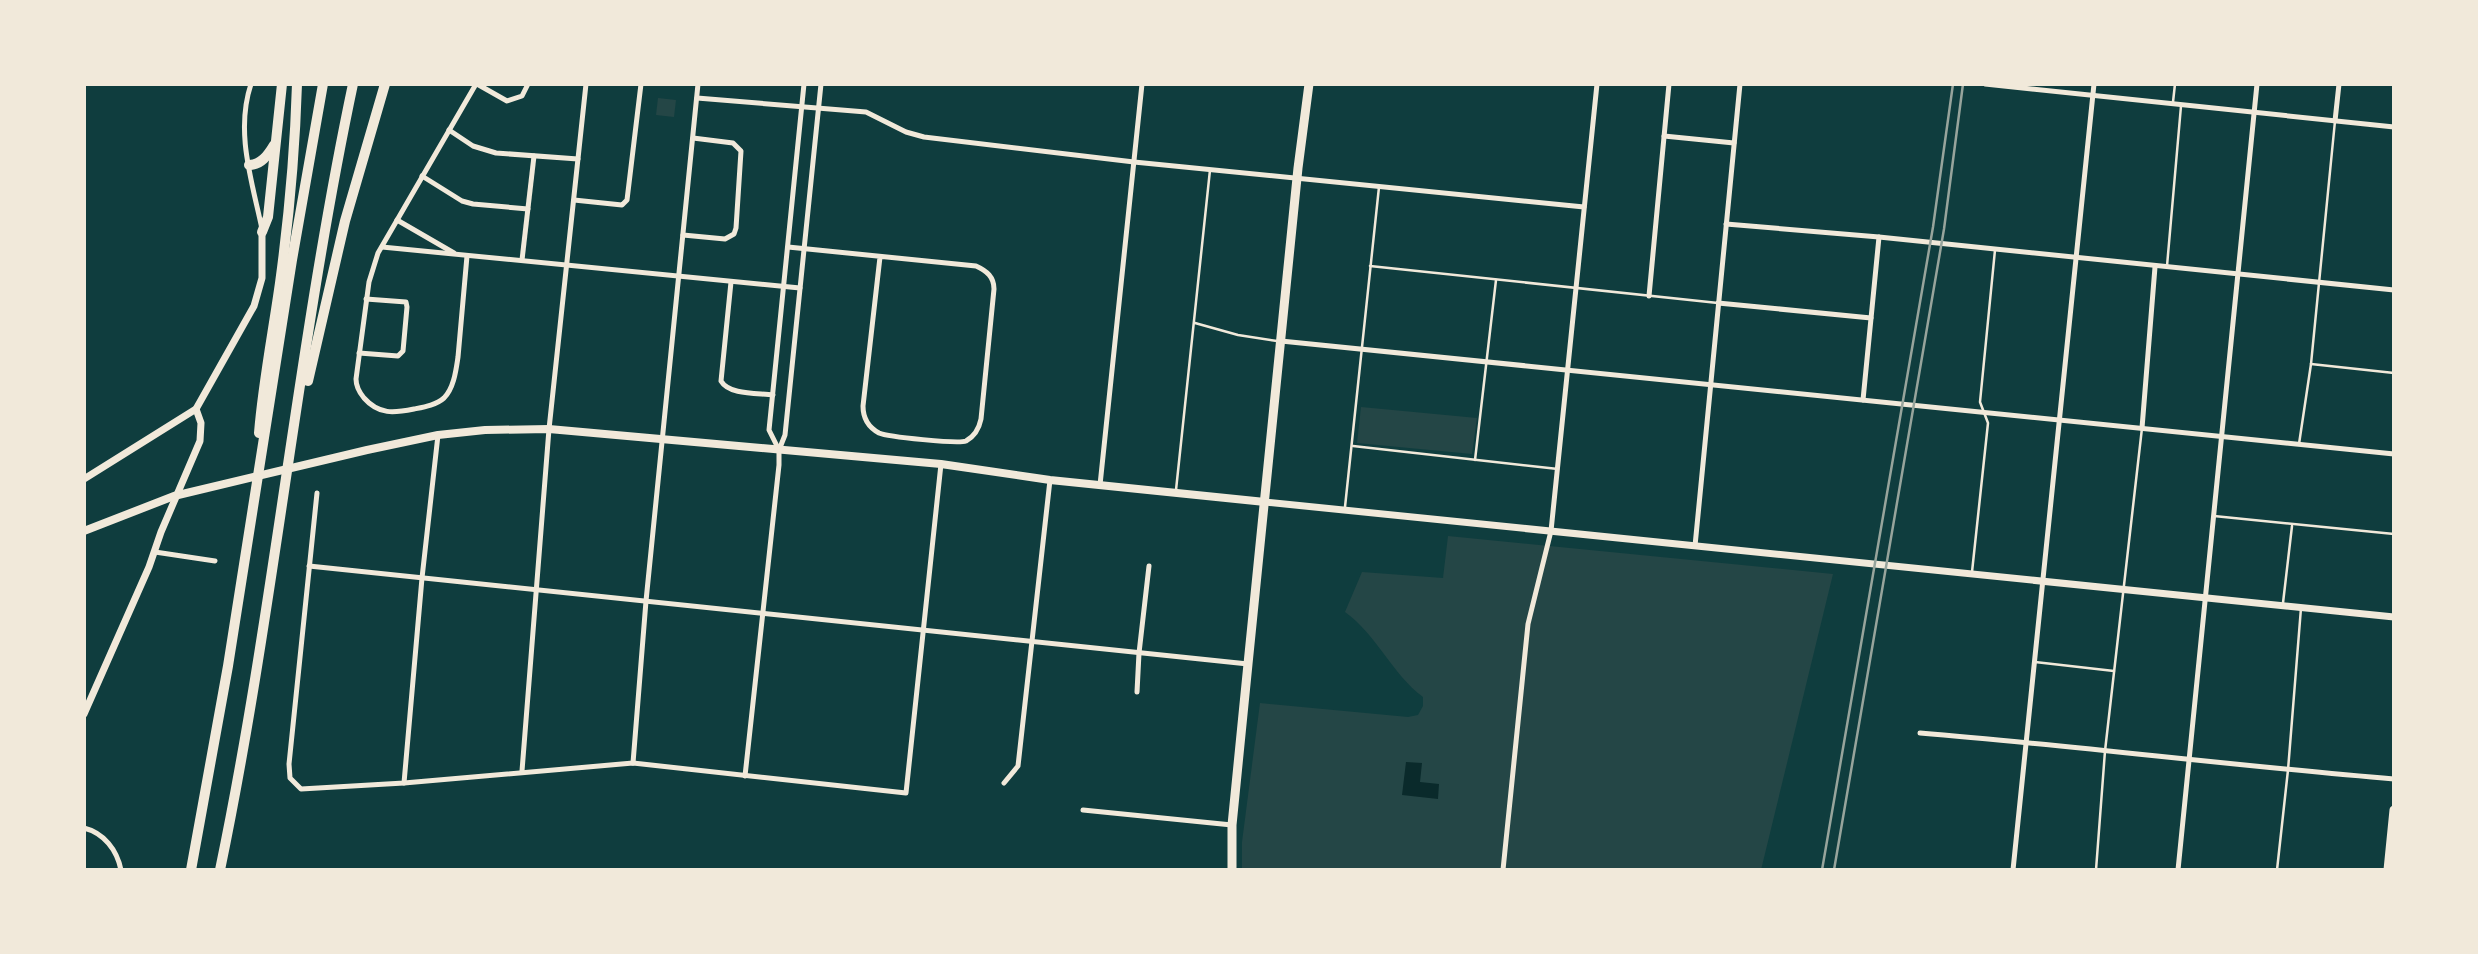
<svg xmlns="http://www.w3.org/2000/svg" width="2478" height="954" viewBox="0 0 2478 954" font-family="'Varela Round',sans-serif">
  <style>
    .green { fill: #244646 }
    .water { fill: #0a2a2b }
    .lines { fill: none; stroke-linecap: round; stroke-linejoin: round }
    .service { stroke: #f1e9da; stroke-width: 2.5 }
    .minor { stroke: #f1e9da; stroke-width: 5 }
    .tertiary { stroke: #f1e9da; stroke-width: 7 }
    .secondary { stroke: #f1e9da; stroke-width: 8 }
    .primary { stroke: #f1e9da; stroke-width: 9 }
    .motorway { stroke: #f1e9da; stroke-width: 10 }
    .rail { stroke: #97a49c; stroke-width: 2.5 }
  </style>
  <rect width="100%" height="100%" fill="#0f3d3e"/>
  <g class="green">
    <path d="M658,98L676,100L674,117L656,115Z"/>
    <path d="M1361,407L1477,418L1472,454L1357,443Z"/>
    <path d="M1448,536L1833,574L1761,870H1242V842L1260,703L1408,717L1418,715L1423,706V697C1392,674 1377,635 1345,612L1362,572L1443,578Z"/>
  </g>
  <path class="water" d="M1406,762L1422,763L1420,782L1439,784L1438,799L1402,795Z"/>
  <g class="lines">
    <g class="service">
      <path d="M2173,102L2175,84"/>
      <path d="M1370,266L1718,303"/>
      <path d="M2167,266L2181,106"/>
      <path d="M1195,323L1238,335L1277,341"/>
      <path d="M2311,364L2394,373"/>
      <path d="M2299,444L2311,364L2335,121"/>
      <path d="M1353,446L1558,469"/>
      <path d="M1475,460L1496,280"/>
      <path d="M1176,490L1210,170"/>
      <path d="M1345,507L1379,187"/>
      <path d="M2214,516L2394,534"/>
      <path d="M1972,572L1988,423L1980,402L1995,250"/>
      <path d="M2283,603L2292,526"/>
      <path d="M2035,662L2114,671"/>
      <path d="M2096,870L2105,751L2142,428"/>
      <path d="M2277,870L2288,770L2301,608"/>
    </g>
    <g class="minor">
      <path d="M251,84C235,132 252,181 262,229"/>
      <path d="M477,84L507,101L522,96L528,84"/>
      <path d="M1985,84L2394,127"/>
      <path d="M697,98L866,112L906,132L924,137L1134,162L1584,207"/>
      <path d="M2335,121L2339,84"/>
      <path d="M449,130L473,146L496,153L578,159"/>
      <path d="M1664,136L1734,143"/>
      <path d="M422,176L462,201L473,204L528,209"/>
      <path d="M574,200L622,205L627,200L641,84"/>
      <path d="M397,220L454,253"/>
      <path d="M1726,224L1879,237L2394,290"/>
      <path d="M683,235L725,239L734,234L736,228L741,151L733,143L693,138"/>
      <path d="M382,247L800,288"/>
      <path d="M788,247L976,266C987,271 994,277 994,289L981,419C979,429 975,436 966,441C958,444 888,437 879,433C868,427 863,418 863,406L880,257"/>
      <path d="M467,256L458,357C456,370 454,388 444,398C436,405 424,407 414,409C394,413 379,415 364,398C359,392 356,387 356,379L369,282L378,253L476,84"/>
      <path d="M522,260L534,156"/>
      <path d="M731,282L721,381C729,395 757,393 773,395"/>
      <path d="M1649,296L1669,84"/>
      <path d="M1718,303L1871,318"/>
      <path d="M1281,341L2394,454"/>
      <path d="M359,353L398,356L403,351L407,307L406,302L366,299"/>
      <path d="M1863,400L1879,237"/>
      <path d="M2142,428L2155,267"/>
      <path d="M779,450L769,430L804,84"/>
      <path d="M1100,485L1142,84"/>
      <path d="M317,493L289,764L290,778L301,789L404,783L633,763L906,793L941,464"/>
      <path d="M1695,546L1740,84"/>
      <path d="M155,552L215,561"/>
      <path d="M309,566L1248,664"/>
      <path d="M1137,692L1139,653L1149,566"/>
      <path d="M1920,733C2078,746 2236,766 2394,779"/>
      <path d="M633,763L646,601L698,84"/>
      <path d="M522,771L549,429L586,84"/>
      <path d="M745,776L779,465V450L785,435L821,84"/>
      <path d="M404,783L422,578L438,435"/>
      <path d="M1004,783L1018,766L1050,480"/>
      <path d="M1083,810L1232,825"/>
      <path d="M84,828C104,833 117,850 121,870"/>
      <path d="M1503,870L1528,624L1551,531L1597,84"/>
      <path d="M2013,870L2094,84"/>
      <path d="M2178,870L2257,84"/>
    </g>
    <g class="tertiary">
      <path d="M84,479L196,409L254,306L262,278V232"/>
      <path d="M1265,502L2394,617"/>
      <path d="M84,714L149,567L161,532L200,441L201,423L196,409"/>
    </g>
    <path class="secondary" d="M84,531L174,496L367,450L438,435L485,430L549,429L941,464L1050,480L1265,502"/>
    <g class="primary">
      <path d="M1232,870V825L1248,664L1298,168L1309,84"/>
      <path d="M2388,870L2394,810"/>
    </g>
    <g class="motorway">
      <path d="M249,165C261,165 268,155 274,145"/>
      <path d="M262,232L268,217L282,84"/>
      <path d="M308,381L345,221L385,84"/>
      <path d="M259,433C263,383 273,333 280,283C289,217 295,150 297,84"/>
      <path d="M191,870L228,666L292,260L323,84"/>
      <path d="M220,870C274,610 298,344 353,84"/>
    </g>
    <g class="rail">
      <path d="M1822,870L1933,227L1953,84"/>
      <path d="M1834,870L1944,229L1963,84"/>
    </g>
  </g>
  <rect width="2478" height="954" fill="none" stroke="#f1e9da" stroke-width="172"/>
</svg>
